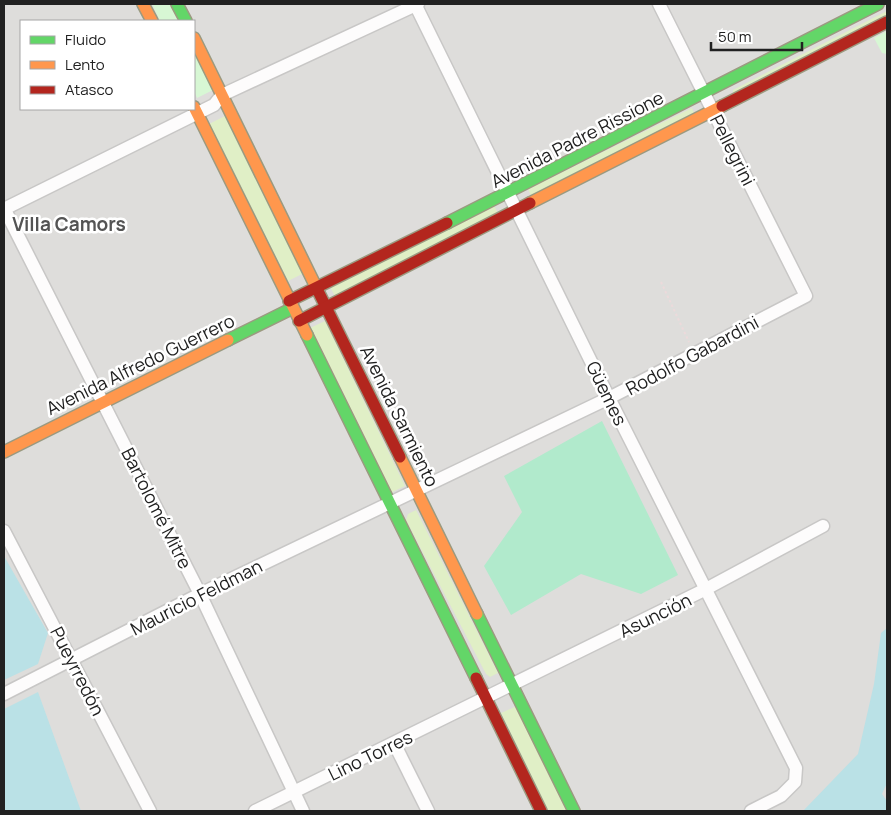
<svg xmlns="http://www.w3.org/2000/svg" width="891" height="815" viewBox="0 0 891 815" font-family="Manrope,sans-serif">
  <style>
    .residential { fill: #dedddb; fill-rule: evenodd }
    .grass { fill: #e0efc6 }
    .park { fill: #d7f7d4 }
    .pitch { fill: #b1eacc }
    .water { fill: #bae1e6 }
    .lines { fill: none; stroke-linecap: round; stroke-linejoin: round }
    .street-casing { stroke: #c8c7c6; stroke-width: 15 }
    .fast-casing { stroke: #9b9a80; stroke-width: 14 }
    .slow-casing { stroke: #9b9a80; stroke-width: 14 }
    .jam-casing { stroke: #9b9a80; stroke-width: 14 }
    .path { stroke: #ecdadb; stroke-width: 2; stroke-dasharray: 2.5 2.5; stroke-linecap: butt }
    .street { stroke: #fdfcfc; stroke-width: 12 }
    .fast { stroke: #63d668; stroke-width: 11 }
    .slow { stroke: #ff974d; stroke-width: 11 }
    .jam { stroke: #b3261e; stroke-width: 11 }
    .labels { text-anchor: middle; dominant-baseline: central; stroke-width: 5; stroke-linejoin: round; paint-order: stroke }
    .street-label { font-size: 18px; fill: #212121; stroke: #fff }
    .neighbourhood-label { font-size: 19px; font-weight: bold; fill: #545454; stroke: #fff }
  </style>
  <rect width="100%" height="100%" fill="#efedea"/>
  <path class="residential" d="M4,4H887V811H4ZM21,21H194V109H21Z"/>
  <g class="grass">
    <path d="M887,11V15L733,93V90Z"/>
    <path d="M692,108L696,117L532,198L528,189Z"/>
    <path d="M225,116L304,273L288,281L209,124Z"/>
    <path d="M494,206L499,215L335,296L330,287Z"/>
    <path d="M325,321L405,486L390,493L310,328Z"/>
    <path d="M416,510L498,673L490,677L486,674L406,520L408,514Z"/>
    <path d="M517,706L568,811H548L501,713Z"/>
  </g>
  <g class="park">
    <path d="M152,4H170L179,21H160Z"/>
    <path d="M887,31V54L882,53L874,38Z"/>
    <path d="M194,51L213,90L197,98L194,91Z"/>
  </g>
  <path class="pitch" d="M602,421L678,575L641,594L581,574L511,615L484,566L522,512L504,476Z"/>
  <g class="water">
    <path d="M4,556L48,633L38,664L4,680Z"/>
    <path d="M887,628V783L882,794L887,801V811H803L858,754L874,684L881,633Z"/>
    <path d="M38,692L81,811H4V709Z"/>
  </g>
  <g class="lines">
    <g class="street-casing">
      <g id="street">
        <path d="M415,4L609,398L796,768L795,782L781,796L751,811"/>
        <path d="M4,208L200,594L303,811"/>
        <path d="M4,209L214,105L222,95L418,4"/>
        <path d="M4,531L150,811"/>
        <path d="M4,694L200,594L609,398L806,296L659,4"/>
        <path d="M394,743L428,811"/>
        <path d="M255,811L704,590L823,526"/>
      </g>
    </g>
    <g class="fast-casing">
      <g id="fast">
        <path d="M177,4L186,21"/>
        <path d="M447,223L878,4"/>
        <path d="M307,335L476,678"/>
        <path d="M228,340L293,308"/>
        <path d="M477,614L574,811"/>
      </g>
    </g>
    <g class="slow-casing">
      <g id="slow">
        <path d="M143,4L152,21"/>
        <path d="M194,38L318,291"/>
        <path d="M194,107L307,335"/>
        <path d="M530,203L722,106"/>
        <path d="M4,452L228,340"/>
        <path d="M400,457L477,614"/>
      </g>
    </g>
    <g class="jam-casing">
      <g id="jam">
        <path d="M722,106L887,22"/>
        <path d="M318,291L400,457"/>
        <path d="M289,301L447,223"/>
        <path d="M299,321L530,203"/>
        <path d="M476,678L541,811"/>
      </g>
    </g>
    <path class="path" d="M661,282L689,342"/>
    <use href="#street" class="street"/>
    <use href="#fast" class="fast"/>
    <use href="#slow" class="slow"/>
    <use href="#jam" class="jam"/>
  </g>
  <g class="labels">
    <g class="street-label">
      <text transform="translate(577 139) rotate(-27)">Avenida Padre Rissione</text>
      <text transform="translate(733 150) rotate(63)">Pellegrini</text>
      <text transform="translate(692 355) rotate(-28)">Rodolfo Gabardini</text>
      <text transform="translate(140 364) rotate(-26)">Avenida Alfredo Guerrero</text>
      <text transform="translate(607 393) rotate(64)">Güemes</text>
      <text transform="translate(400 416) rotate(64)">Avenida Sarmiento</text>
      <text transform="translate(157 508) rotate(63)">Bartolomé Mitre</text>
      <text transform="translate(196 597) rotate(-27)">Mauricio Feldman</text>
      <text transform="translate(655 615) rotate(-26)">Asunción</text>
      <text transform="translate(78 671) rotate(63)">Pueyrredón</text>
      <text transform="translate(370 755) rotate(-26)">Lino Torres</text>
    </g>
    <g class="neighbourhood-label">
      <text x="69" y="224">Villa Camors</text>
    </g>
  </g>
  <rect width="891" height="815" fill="none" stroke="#212121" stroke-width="10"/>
  <rect x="20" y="20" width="175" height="90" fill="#ffffff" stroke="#a6a6a6"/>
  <rect x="30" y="36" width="25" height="8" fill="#63d668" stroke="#a6a6a6"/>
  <text x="65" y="45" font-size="15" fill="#212121">Fluido</text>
  <rect x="30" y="61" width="25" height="8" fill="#ff974d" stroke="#a6a6a6"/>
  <text x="65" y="70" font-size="15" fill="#212121">Lento</text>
  <rect x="30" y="86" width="25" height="8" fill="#b3261e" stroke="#a6a6a6"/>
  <text x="65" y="95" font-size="15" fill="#212121">Atasco</text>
  <path d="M711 42v8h91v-8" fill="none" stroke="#212121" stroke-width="2.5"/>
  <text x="718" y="42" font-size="15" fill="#212121" stroke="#ffffff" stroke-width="4" paint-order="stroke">50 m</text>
</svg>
